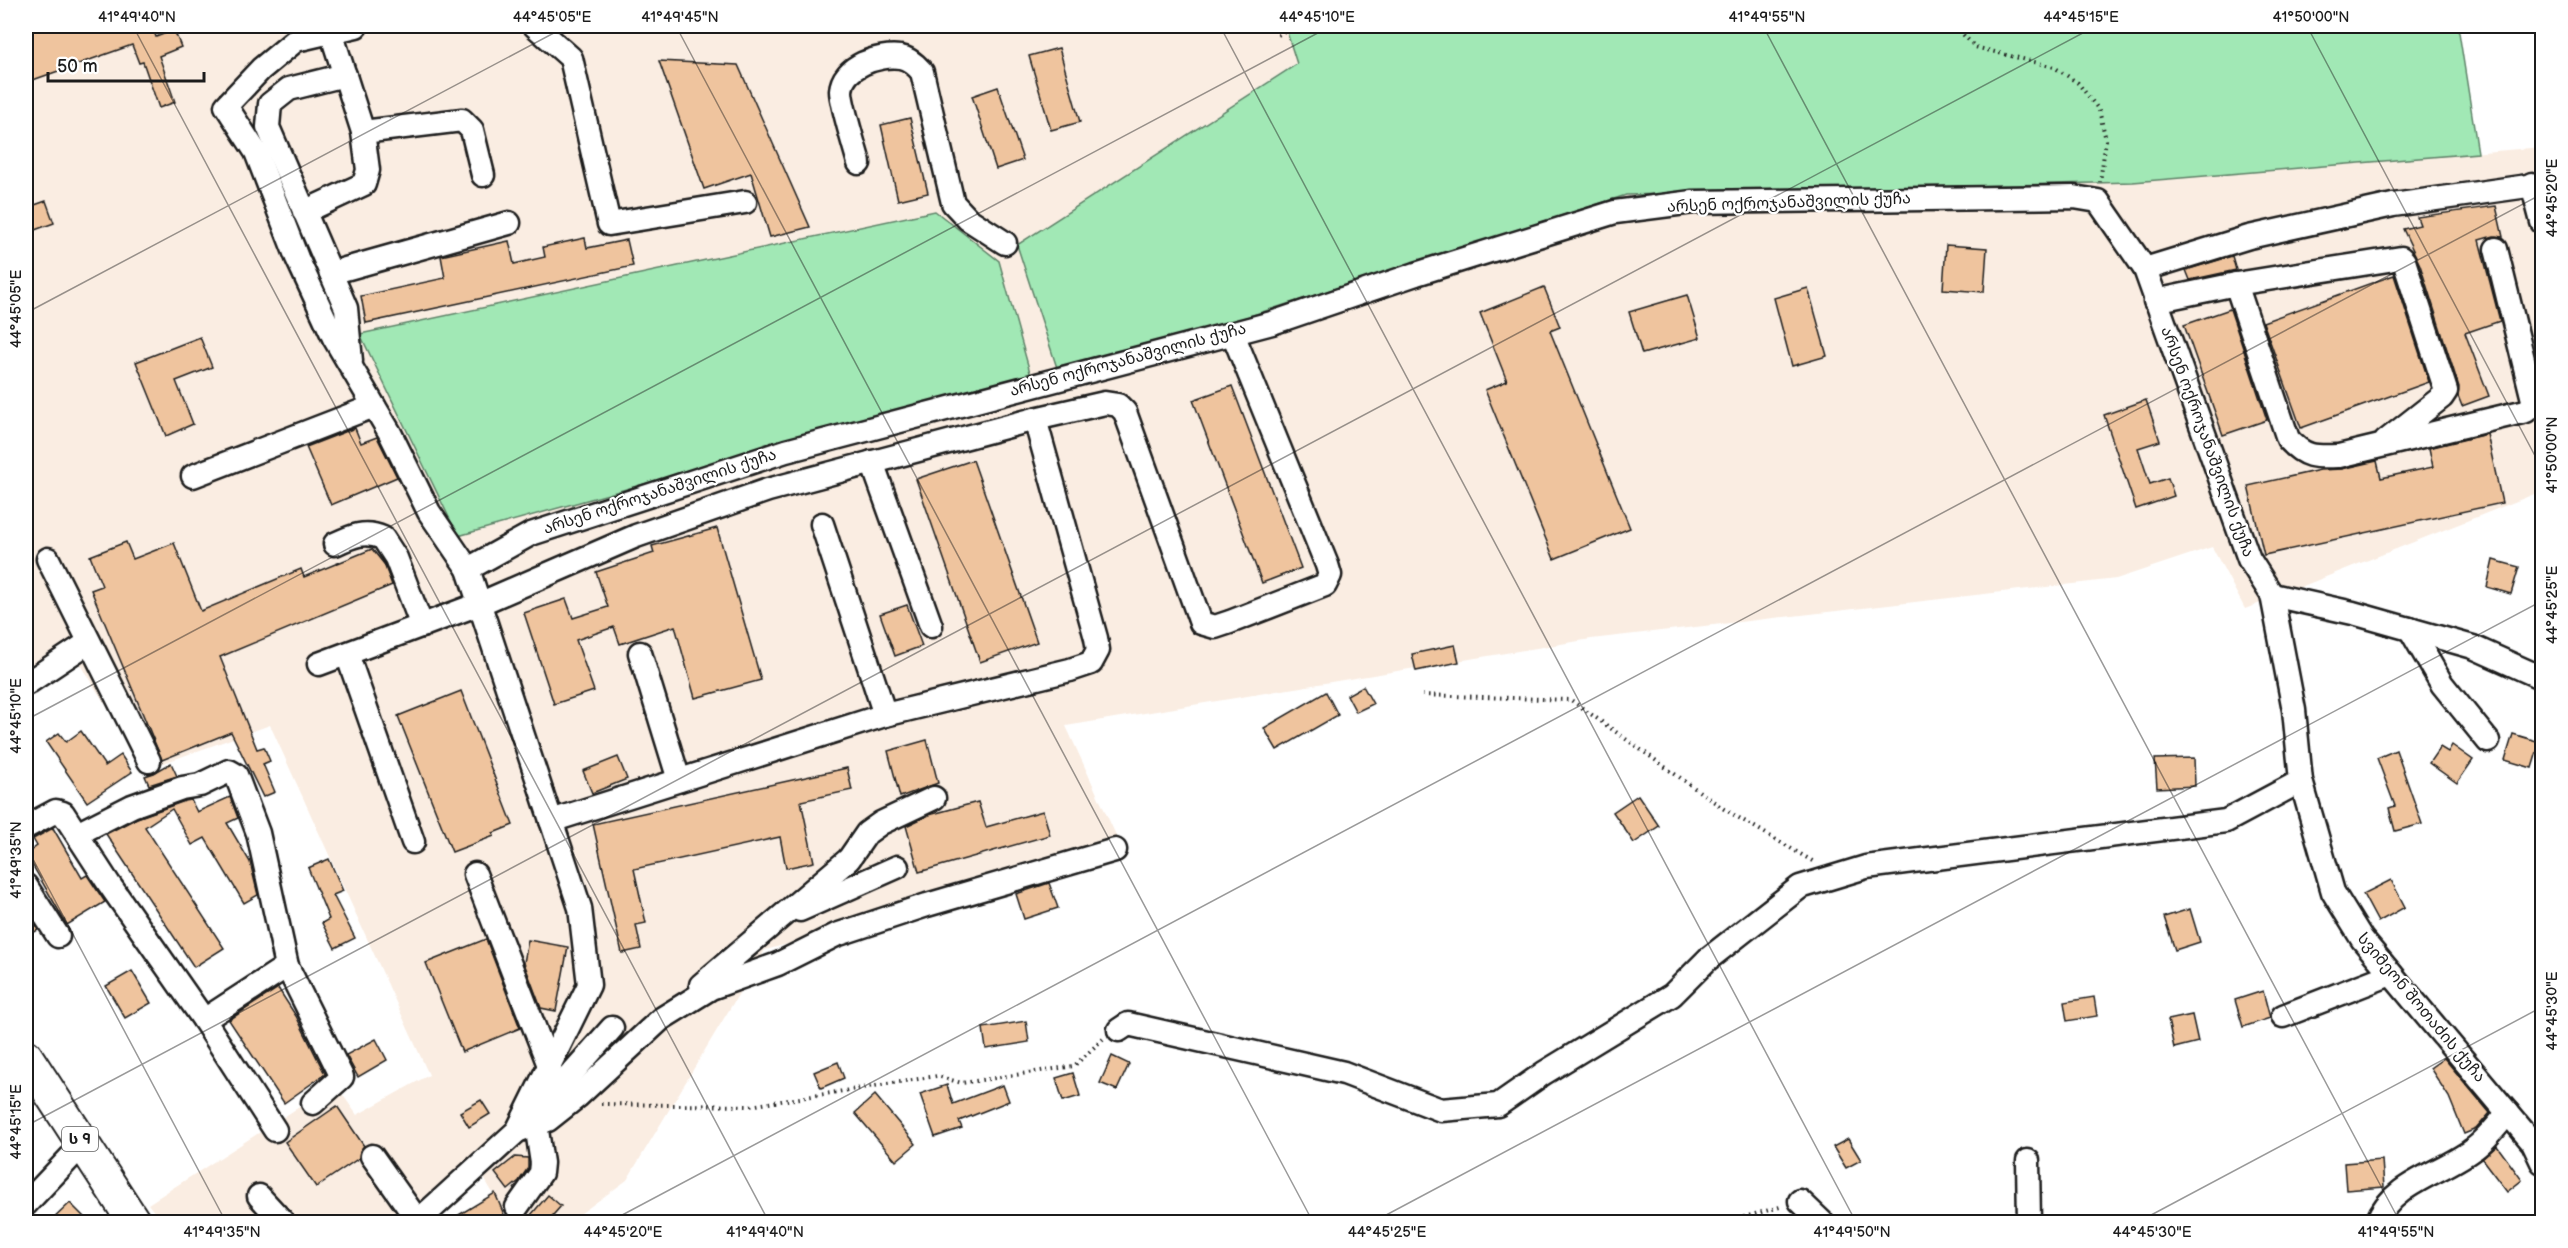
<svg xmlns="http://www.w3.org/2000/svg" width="2568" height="1248" viewBox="0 0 2568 1248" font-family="'Balsamiq Sans','Noto Sans Georgian',sans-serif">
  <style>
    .built { fill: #faede2 }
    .green { fill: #a1e8b5; stroke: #5e8268; stroke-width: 1.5 }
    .building { fill: #efc49e; stroke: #1c1c1c; stroke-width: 1.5 }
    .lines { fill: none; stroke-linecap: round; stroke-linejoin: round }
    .minor-casing { stroke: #1c1c1c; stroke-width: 27 }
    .highway-casing { stroke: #1c1c1c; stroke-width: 36 }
    .path { stroke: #1c1c1c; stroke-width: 4; stroke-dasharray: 1.5 4.5; stroke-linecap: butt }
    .minor { stroke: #fff; stroke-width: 22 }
    .highway { stroke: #fff; stroke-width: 32 }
    .ticks { fill: none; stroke: #1c1c1c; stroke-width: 1.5; stroke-opacity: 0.45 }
    .labels { text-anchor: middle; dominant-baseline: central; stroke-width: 4.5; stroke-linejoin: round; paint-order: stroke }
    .shield { fill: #fff; stroke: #606060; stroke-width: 1.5 }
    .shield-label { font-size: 15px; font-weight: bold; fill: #1c1c1c }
    .street-label { font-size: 16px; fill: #1c1c1c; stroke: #fff }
    .neatline { fill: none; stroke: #1c1c1c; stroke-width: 2 }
    .ticks-label { font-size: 15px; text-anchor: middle; fill: #1c1c1c }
  </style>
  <rect width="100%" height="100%" fill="#fff"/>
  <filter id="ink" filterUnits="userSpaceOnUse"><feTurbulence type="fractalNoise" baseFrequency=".0167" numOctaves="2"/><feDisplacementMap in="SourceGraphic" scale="12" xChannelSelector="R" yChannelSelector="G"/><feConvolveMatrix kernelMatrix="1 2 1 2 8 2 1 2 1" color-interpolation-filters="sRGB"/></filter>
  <g filter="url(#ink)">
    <path class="built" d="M26,26H1285L1297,63L1017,245L1060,377L1626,195L2133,182L2542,147V491L2245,609L2212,547L2116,579L1591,639L1066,726L1125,855L765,950L627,1180L569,1222H510L474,1161L404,1222H162L148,1204L335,1084L357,1115L429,1075L270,725L147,769L68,646L26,673Z"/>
    <g class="green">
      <path d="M1285,26H2458L2478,153L2133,182L1626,195L1060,377L1017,245L1297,64Z"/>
      <path d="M935,211L999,261L1031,376L458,536L360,334Z"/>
    </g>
    <g class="building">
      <path d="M26,26H131L134,33L152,26L156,37L174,30L181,47L159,56L175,102L159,108L143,62L139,63L132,45L30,81L26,67Z"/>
      <path d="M1059,48L1080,122L1051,130L1029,56Z"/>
      <path d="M659,61L738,65L810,227L770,237L751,173L704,189Z"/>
      <path d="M998,87L1023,160L996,169L972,96Z"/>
      <path d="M910,118L928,193L898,200L881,125Z"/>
      <path d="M46,201L54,223L32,231L26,208Z"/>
      <path d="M2496,206L2503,237L2493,236L2479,240L2500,321L2465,333L2489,396L2462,406L2458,396L2459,387L2420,265L2403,229L2420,225L2417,217Z"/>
      <path d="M585,238L587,248L627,240L633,266L366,323L361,296L445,278L441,256L509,241L514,264L545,257L543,247Z"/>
      <path d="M1946,245L1987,248L1984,292L1943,289Z"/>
      <path d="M2232,256L2236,270L2190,280L2186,270Z"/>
      <path d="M2394,275L2429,382L2301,428L2263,322Z"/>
      <path d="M1544,287L1560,327L1550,331L1630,528L1554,559L1485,390L1507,381L1480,313Z"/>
      <path d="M1808,288L1827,356L1792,366L1774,298Z"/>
      <path d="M1687,295L1700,338L1642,354L1629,312Z"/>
      <path d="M2230,309L2267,420L2223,435L2184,325Z"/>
      <path d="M200,337L212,367L176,381L193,424L166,436L136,362Z"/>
      <path d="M1232,386L1301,568L1262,583L1193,400Z"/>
      <path d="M2146,400L2160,441L2138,448L2150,484L2168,478L2174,496L2136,509L2104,415Z"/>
      <path d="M355,428L361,443L377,437L397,477L331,505L306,447Z"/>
      <path d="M2487,434L2502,503L2264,555L2248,486L2320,470L2342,469L2377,461L2381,478L2433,467L2429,448Z"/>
      <path d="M973,460L1037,642L980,662L916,479Z"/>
      <path d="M717,528L761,680L695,698L675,626L620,644L614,627L576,640L594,691L554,704L524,613L566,599L573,618L608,607L596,572L654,553L652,546Z"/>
      <path d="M126,542L133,559L174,543L201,611L301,569L304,577L372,549L384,564L392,585L220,657L257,749L264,747L270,761L263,764L275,792L263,797L231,732L162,760L91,590L102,586L90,556Z"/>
      <path d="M2493,560L2519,567L2511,594L2487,587Z"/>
      <path d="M907,605L922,646L895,656L880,614Z"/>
      <path d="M1455,645L1459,662L1416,671L1412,654Z"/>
      <path d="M1363,686L1373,704L1356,712L1347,695Z"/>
      <path d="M461,691L513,825L493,833L494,836L452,852L398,716Z"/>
      <path d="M1326,692L1338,715L1277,750L1264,728Z"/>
      <path d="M81,731L105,766L121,755L132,772L87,802L46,742L59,733L66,742Z"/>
      <path d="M2513,734L2540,742L2532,768L2505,760Z"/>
      <path d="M927,740L938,783L900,797L888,751Z"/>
      <path d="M2452,745L2473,760L2457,783L2429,763L2440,747L2448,752Z"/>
      <path d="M2396,750L2422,824L2395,831L2389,808L2395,806L2377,758Z"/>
      <path d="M618,757L627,779L592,793L583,771Z"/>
      <path d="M2194,758L2195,786L2157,788L2155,759Z"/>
      <path d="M171,763L177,776L149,785L145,776L154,773Z"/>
      <path d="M847,768L852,790L801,801L814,862L786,868L780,837L634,869L646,923L636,925L641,949L622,953L593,824Z"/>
      <path d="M1638,795L1659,826L1634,843L1613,812Z"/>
      <path d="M230,797L238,818L227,823L250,862L258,895L244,903L205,838L192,845L172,809L145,827L224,948L194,967L106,834L137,818L185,801L191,800L197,812Z"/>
      <path d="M978,802L986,827L1043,811L1050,835L919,872L906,826L929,815Z"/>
      <path d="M53,828L82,878L87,875L105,902L67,925L26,854L37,846L33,839Z"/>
      <path d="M329,859L343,891L333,895L355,938L335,948L322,923L329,919L308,868Z"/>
      <path d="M2391,880L2405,907L2378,922L2363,894Z"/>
      <path d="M1049,883L1058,908L1024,919L1016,894Z"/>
      <path d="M2190,909L2200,942L2175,950L2164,917Z"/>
      <path d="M26,910L38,930L26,937Z"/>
      <path d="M486,939L520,1028L462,1052L426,963Z"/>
      <path d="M528,940L568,947L556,1011L541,1008L524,963Z"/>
      <path d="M132,971L151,1003L125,1018L106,986Z"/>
      <path d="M278,988L296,1016L325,1074L284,1103L229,1020Z"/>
      <path d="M2263,991L2270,1018L2243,1027L2235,1000Z"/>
      <path d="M2094,997L2097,1016L2067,1021L2064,1002Z"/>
      <path d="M2192,1015L2198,1042L2174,1048L2168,1020Z"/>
      <path d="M1026,1021L1029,1042L986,1049L983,1028Z"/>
      <path d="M376,1039L387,1060L358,1077L346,1055Z"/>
      <path d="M1112,1056L1129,1064L1117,1090L1100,1083Z"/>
      <path d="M2444,1058L2490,1113L2476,1129L2464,1134L2449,1097L2430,1068Z"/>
      <path d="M838,1062L844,1078L821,1088L814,1072Z"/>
      <path d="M1073,1073L1080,1096L1063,1101L1056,1078Z"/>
      <path d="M947,1085L953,1104L1003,1085L1009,1101L959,1121L962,1128L935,1137L920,1094Z"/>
      <path d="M875,1095L916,1144L896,1161L855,1113Z"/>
      <path d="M481,1100L490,1114L469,1127L460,1112Z"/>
      <path d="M337,1106L364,1146L360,1151L359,1158L316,1187L285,1142Z"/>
      <path d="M1848,1139L1861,1160L1846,1168L1833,1147Z"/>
      <path d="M2497,1146L2522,1180L2507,1192L2482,1159Z"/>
      <path d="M515,1157L528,1158V1168L519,1181L508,1190L495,1173Z"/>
      <path d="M2382,1160L2384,1187L2346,1190L2344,1163Z"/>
      <path d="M495,1193L507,1222H447Z"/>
      <path d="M548,1195L561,1206L547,1222H525Z"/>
      <path d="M70,1203L89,1222H50Z"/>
    </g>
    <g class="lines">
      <g class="minor-casing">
        <g id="minor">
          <path d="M356,26L296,40L261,69L226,106L256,152L297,258L334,338L390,433L429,512L468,569"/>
          <path d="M535,26L571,58L609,224L745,202"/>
          <path d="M345,75L289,89L270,104L268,127L346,308L351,361"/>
          <path d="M363,132L462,120L472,130L483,175"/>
          <path d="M859,163C855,148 841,104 841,91C842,66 879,54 900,57C909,58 916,65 922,72L953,203L968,219L1005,243"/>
          <path d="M2532,184L2542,222"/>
          <path d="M304,212L364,184L368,170L363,132L331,32"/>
          <path d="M2145,269L2249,237L2393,205L2542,184"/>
          <path d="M331,273L509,223"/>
          <path d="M2236,284L2401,258L2404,261L2446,391L2442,397L2386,441"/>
          <path d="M2155,301L2236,284L2288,439C2305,458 2315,457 2339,456L2526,411L2534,404L2496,249"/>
          <path d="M872,462L931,626"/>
          <path d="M193,476L374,406"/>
          <path d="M335,544C352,536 365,530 383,538L396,558L422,626"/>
          <path d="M48,559L149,761"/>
          <path d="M2272,595L2353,613L2473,647L2542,678"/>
          <path d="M2410,629L2442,684L2488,741"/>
          <path d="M640,653L679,780"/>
          <path d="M347,654L413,842"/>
          <path d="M319,664L479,604L636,536L768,490L1035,419"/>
          <path d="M26,684L89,642"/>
          <path d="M885,715L1070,670L1091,663L1098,650L1096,638L1035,419L1105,403L1118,405L1125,412L1201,623L1215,627L1230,622L1325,585L1330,575L1327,565L1233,334"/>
          <path d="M551,821L885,715L822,524"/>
          <path d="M26,827L56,811L63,813L109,884L204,1020L275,1130"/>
          <path d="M77,834L132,806L182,788L200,785L229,771L236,775L258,833L287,966L342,1077L313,1103"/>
          <path d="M475,874L550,1068"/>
          <path d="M26,886L58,936"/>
          <path d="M800,910L897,867"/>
          <path d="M701,985L849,859L867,833L881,823L934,798"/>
          <path d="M2283,1016L2391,974"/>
          <path d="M204,1020L287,966"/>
          <path d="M1119,1030L1128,1024L1344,1073L1441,1110L1498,1105L1544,1073L1672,995L1708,959L1800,887L1866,867L2226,821L2301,781"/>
          <path d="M517,1131L548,1120L577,1097L661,1019L711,988L778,964L836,935L927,905L1115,850"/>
          <path d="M372,1156L418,1221"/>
          <path d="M2028,1161L2029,1222"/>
          <path d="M259,1196L283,1222"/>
          <path d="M1800,1201L1822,1222"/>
          <path d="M26,1204L83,1144"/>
          <path d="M517,1207L541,1173L542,1163L536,1124L541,1108L612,1028"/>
          <path d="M417,1222L517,1131L589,985L580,908L468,569L531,534L786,451L1272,323L1416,274L1615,212L1693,202L2074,197L2098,201L2145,269L2249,559L2272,595L2294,710L2301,781L2333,892L2362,939L2533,1143L2542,1162"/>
          <path d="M2377,1222C2392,1183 2440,1174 2472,1150C2486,1141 2497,1125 2508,1113"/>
        </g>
      </g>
      <g class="highway-casing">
        <path id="highway" d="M26,1056L134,1222"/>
      </g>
      <g class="path">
        <path d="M1955,26L1975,47L2054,67L2078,83L2099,110L2106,140L2100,182"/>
        <path d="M1278,35L1292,26"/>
        <path d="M1422,695L1571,700L1724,809L1814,862"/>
        <path d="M601,1104L750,1106L937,1076L962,1083L1074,1066L1103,1039"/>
        <path d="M1726,1222L1780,1207"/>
      </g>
      <use href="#minor" class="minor"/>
      <use href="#highway" class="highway"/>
    </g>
  </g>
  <path class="ticks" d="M133,26L769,1222M676,26L1313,1222M1220,26L1856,1222M1763,26L2400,1222M2307,26L2542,469M26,313L567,26M26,720L1331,26M26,846L226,1222M26,1126L2096,26M609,1222L2542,194M1373,1222L2542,601M2138,1222L2542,1007"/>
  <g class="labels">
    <rect class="shield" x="62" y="1127" width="36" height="24" rx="4.5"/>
    <g class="shield-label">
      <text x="80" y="1139">ს 9</text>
    </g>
    <g class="street-label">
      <text transform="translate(1789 203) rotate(-2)">არსენ ოქროჯანაშვილის ქუჩა</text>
      <text transform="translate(1128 360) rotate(-15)">არსენ ოქროჯანაშვილის ქუჩა</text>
      <text transform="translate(2207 442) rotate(70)">არსენ ოქროჯანაშვილის ქუჩა</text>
      <text transform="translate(660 492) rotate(-18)">არსენ ოქროჯანაშვილის ქუჩა</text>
      <text transform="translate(2421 1008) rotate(50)">სვიმეონ შოთაძის ქუჩა</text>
    </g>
  </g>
  <rect width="2568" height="1248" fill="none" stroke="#fff" stroke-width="66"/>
  <path d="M48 72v9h156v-9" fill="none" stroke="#1c1c1c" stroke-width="3"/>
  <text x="57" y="72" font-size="18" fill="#1c1c1c" stroke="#ffffff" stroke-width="4.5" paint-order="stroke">50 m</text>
  <rect x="33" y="33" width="2502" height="1182" class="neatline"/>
  <g class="ticks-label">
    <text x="137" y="22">41°49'40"N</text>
    <text x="552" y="22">44°45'05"E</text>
    <text x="680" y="22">41°49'45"N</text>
    <text x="1317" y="22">44°45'10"E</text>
    <text x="1767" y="22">41°49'55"N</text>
    <text x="2081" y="22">44°45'15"E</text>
    <text x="2311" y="22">41°50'00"N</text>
    <text transform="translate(2552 198) rotate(-90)" y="5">44°45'20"E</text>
    <text transform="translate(16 309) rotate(-90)" y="5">44°45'05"E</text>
    <text transform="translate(2552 455) rotate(-90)" y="5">41°50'00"N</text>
    <text transform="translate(2552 605) rotate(-90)" y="5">44°45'25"E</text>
    <text transform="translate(16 716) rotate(-90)" y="5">44°45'10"E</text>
    <text transform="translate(16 860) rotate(-90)" y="5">41°49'35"N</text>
    <text transform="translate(2552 1011) rotate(-90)" y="5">44°45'30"E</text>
    <text transform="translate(16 1122) rotate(-90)" y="5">44°45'15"E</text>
    <text x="222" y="1237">41°49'35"N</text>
    <text x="623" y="1237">44°45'20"E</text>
    <text x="765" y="1237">41°49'40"N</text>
    <text x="1387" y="1237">44°45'25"E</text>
    <text x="1852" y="1237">41°49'50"N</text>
    <text x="2152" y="1237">44°45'30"E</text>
    <text x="2396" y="1237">41°49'55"N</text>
  </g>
</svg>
